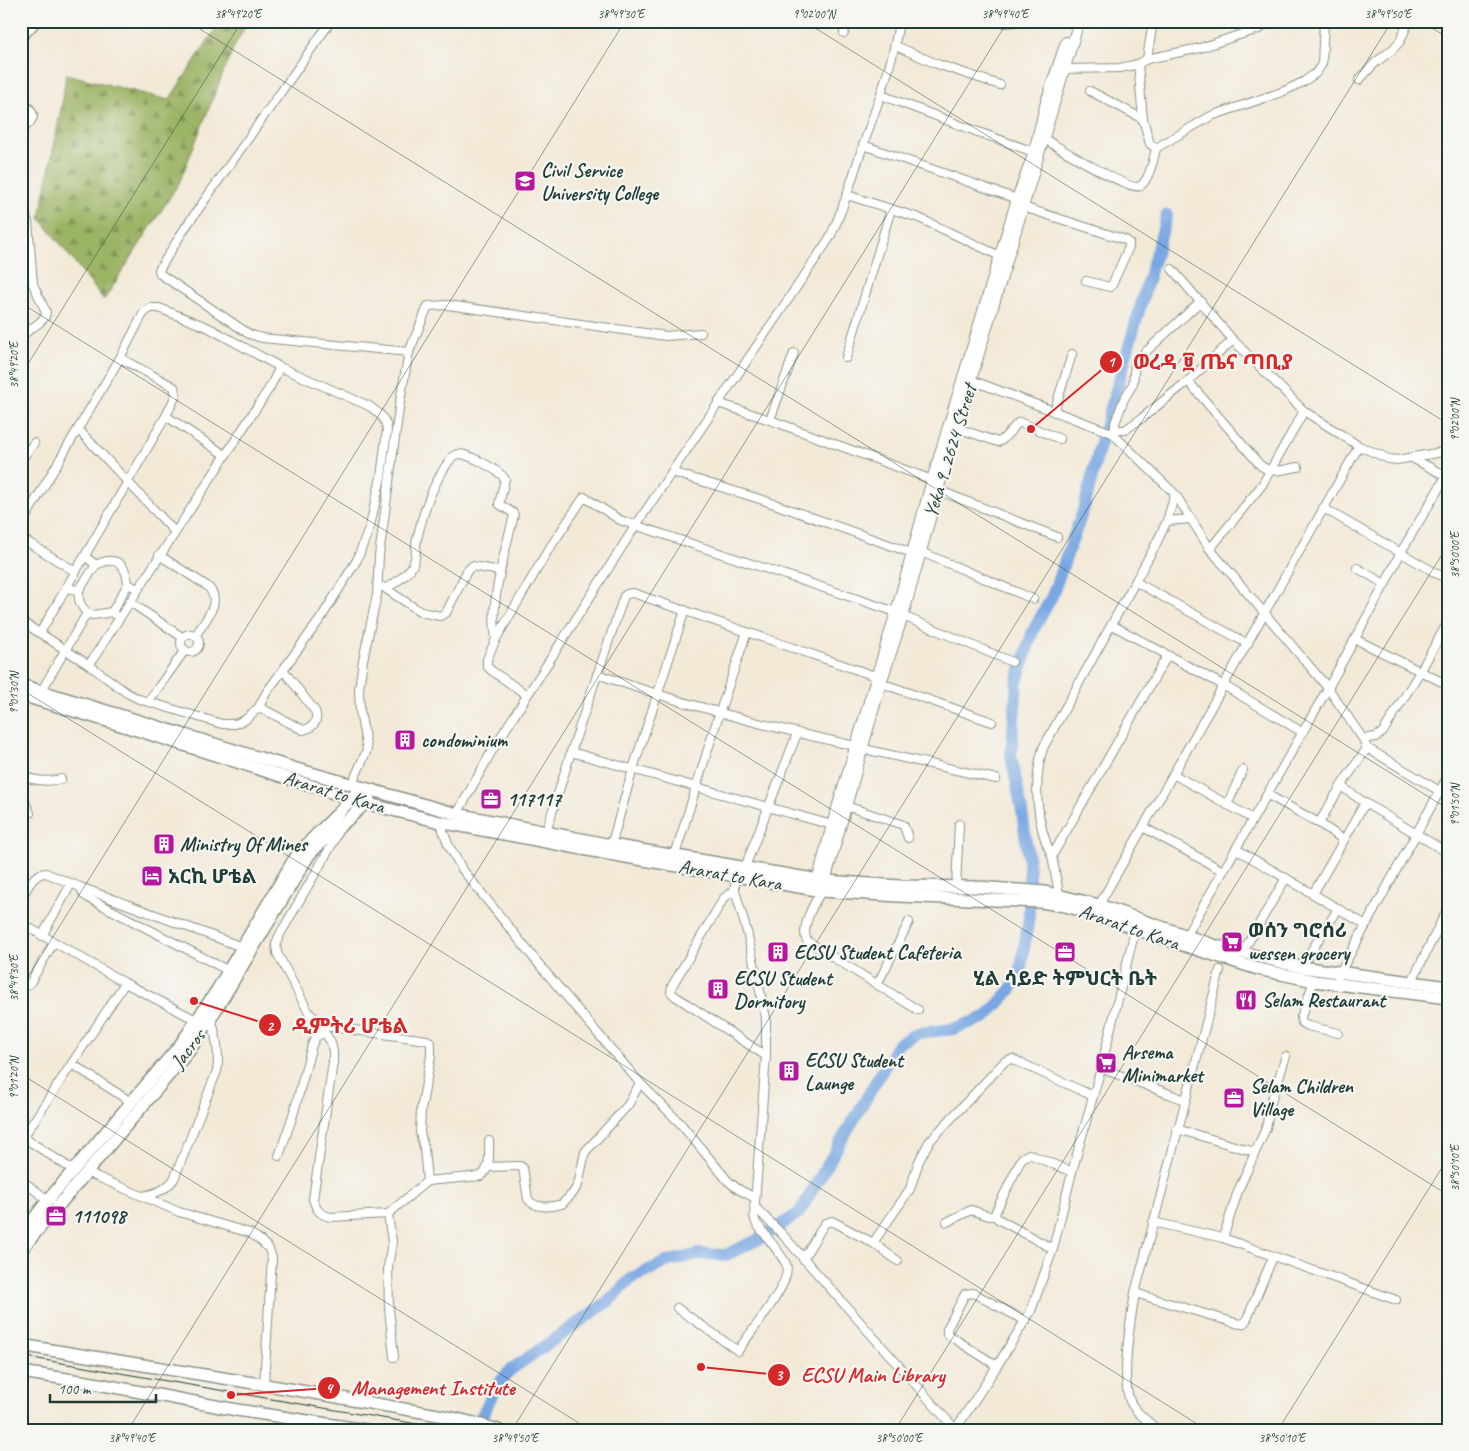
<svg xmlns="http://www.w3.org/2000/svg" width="1469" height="1451" viewBox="0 0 1469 1451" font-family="Caveat,'Noto Sans Ethiopic',sans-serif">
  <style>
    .forest { fill: url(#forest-firs); stroke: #5e784c }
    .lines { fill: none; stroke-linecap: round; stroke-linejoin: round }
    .river { stroke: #78a7e2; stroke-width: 12 }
    .minor-casing { stroke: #899386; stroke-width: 10 }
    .secondary-casing { stroke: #899386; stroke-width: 12 }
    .primary-casing { stroke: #899386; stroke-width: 14 }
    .minor { stroke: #fff; stroke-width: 8 }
    .secondary { stroke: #fff; stroke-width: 10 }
    .primary { stroke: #fff; stroke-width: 11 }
    .tram { stroke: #1f3d34; stroke-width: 1 }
    .ticks { fill: none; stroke: #1f3d34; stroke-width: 1; stroke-opacity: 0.45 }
    .labels { text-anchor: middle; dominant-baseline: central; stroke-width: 4.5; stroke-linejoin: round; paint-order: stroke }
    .poi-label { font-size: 20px; font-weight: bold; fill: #1f3d34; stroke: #f6f6f2; text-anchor: start }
    .street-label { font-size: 20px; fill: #1f3d34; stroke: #f6f6f2 }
    .leader { fill: none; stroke: #d62828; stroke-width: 2 }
    .callout-dot { fill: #d62828; stroke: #f6f6f2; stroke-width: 2 }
    .mark-label { font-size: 15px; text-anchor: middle; font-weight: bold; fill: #fff }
    .callout-label { font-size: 21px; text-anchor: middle; font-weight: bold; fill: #d62828; stroke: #f6f6f2; stroke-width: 4.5; stroke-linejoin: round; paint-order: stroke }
    .neatline { fill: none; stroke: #1f3d34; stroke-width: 2 }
    .ticks-label { font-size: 12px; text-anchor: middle; fill: #1f3d34 }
  </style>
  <defs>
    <pattern id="forest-firs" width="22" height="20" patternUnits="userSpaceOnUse" patternTransform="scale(1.25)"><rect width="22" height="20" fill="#9cb465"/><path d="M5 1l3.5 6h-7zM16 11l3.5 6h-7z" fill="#7f9454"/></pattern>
  </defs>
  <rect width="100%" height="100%" fill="#f6f6f2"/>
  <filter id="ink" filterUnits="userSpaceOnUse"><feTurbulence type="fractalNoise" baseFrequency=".02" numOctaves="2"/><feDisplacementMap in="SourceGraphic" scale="10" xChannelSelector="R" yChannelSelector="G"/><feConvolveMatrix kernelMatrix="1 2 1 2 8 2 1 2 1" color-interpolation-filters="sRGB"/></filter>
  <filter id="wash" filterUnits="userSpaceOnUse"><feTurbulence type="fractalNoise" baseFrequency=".0096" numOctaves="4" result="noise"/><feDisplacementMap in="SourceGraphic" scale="20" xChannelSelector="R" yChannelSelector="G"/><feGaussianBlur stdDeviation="1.12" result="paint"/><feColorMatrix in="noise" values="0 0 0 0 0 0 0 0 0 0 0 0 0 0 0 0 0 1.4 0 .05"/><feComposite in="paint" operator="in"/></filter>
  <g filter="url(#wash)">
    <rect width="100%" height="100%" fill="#f3e9d7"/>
    <path class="forest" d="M221,21H248L232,51L179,183L104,300L40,218L62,103L66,74L169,100Z"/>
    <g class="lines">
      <path class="river" d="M475,1430L496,1387L509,1371L609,1301L632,1278L666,1262L698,1254L726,1255L763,1237L799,1213L898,1044L917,1033L953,1029L986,1017L1009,992L1020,974L1029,916V863L1022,811L1011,756L1017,682L1033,631L1052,596L1084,508L1099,449L1167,215"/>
    </g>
  </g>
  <g filter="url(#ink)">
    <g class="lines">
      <g class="minor-casing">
        <g id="minor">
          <path d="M331,21L185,228L159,270L160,274L249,334L262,338L409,352"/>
          <path d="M990,21L1007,23L1022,21"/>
          <path d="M1049,21L1072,23"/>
          <path d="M1162,21L1177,23L1187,22"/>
          <path d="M844,33L847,21"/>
          <path d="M896,46L937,64L1000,85"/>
          <path d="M1147,59L1153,21"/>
          <path d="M1065,69L1120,68L1138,64L1147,59L1200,48L1236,36L1259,29L1271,21"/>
          <path d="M1359,80L1375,63L1393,49L1400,41L1409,21"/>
          <path d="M1090,91L1143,119"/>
          <path d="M881,95L978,132L1034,152"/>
          <path d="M21,100C36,113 38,118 21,130"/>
          <path d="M1044,139C1057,146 1131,192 1140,186C1149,181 1154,158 1156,148L1150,144L1143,119L1138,64"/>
          <path d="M863,145L1017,199"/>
          <path d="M1156,148L1211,116L1282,92L1303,82L1316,73L1322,64L1324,21"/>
          <path d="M21,206L28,222L33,284L46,312L45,317L39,323L21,336"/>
          <path d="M1023,207L1126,240L1129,243V247L1112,285L1110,287L1086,281"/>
          <path d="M891,209L919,218L1000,256"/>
          <path d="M1172,269L1233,340L1304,411L1359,446L1389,459L1397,460L1448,451"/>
          <path d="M120,358L174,387L176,395L166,416"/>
          <path d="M846,358L891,209L847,195"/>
          <path d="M971,380L1112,433L1175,494L1210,549L1328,688L1363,739L1367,748L1448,796"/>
          <path d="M1188,381L1260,465C1273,475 1283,469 1298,467"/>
          <path d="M718,403L770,420L935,481"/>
          <path d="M1054,412L1072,354"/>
          <path d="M770,420L794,353"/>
          <path d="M957,428L998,442L1002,440L1019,422L1060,439"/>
          <path d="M78,429L174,531"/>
          <path d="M1115,430H1125L1142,418L1188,381L1233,340"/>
          <path d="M1112,433L1115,430V423L1124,399L1133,384L1135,363L1139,358L1201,301"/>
          <path d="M1412,458L1446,476"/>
          <path d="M21,460L34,443"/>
          <path d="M672,472L763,500L912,553"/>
          <path d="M935,489L1057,537"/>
          <path d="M1323,508L1448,580"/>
          <path d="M1167,521L1191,519"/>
          <path d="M21,525L120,358L143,314L150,308H159L209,328L280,367L369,406C379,413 386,418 387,430L381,477L370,526L357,560L321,618L266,693L259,707L245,720L235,724H222L139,699L127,693L89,665L21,621"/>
          <path d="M21,538L76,572"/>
          <path d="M1210,549L1262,485L1304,411"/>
          <path d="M921,552L1033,599"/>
          <path d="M159,555L207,586C224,601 205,620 196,635"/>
          <path d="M96,565C115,555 126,563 128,584L138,589"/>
          <path d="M1357,568L1385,584"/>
          <path d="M1136,582L1248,644"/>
          <path d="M383,587L421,612L440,616L446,613L467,571L472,566L500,571"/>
          <path d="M66,588L79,590L96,565L86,557"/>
          <path d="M386,588C395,584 411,572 414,562C417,555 415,546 417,539C424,509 433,482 452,457C455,455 455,454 459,454C469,454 499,470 505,479L499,504L513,513L514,515C505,552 489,603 496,639"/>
          <path d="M79,590C78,601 80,605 87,613"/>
          <path d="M130,602L182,637"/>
          <path d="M114,614L112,612L128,584"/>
          <path d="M903,616L1012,662"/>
          <path d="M1112,625L1223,685L1302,732"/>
          <path d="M40,633L166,416L225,455"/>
          <circle cx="190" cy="643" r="9"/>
          <path d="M1355,639L1448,685"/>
          <path d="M89,665L270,387L280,367"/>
          <path d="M597,674C682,704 767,727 855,746"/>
          <path d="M881,683L992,722"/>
          <path d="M39,695L87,613L93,615L112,612"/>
          <path d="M527,695L492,671L487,666V659L496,639L547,552L584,497L620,520L896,612"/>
          <path d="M148,702L185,650"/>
          <path d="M259,707L303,730C313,728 319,721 315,711L284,671"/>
          <path d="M1363,739L1376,737L1383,732L1421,670L1448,622"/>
          <path d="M1367,748L1341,786L1365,803L1448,853"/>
          <path d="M864,749L996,779"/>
          <path d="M571,752L832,825"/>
          <path d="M1173,774L1253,819"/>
          <path d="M21,775C32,781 49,782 61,779"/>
          <path d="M352,784L367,750L360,711L359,689L363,660L377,595L379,556L400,401L409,352L428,306L448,305L666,336L701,333"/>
          <path d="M21,794L30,813"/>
          <path d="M1268,795L1319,823L1344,840"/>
          <path d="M1227,805L1243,770"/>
          <path d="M846,806L901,824L904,826L908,838"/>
          <path d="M457,814L493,749L636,525L829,239C844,210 852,177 863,146C877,104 893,65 899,21"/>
          <path d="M440,822L448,844L462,869L537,962L640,1083L680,1123L728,1181L738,1189L755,1198"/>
          <path d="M1319,823L1341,786"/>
          <path d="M1143,827L1223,871"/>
          <path d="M339,828L334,841L279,936L276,944L277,953L309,1013L324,1026L427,1040L431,1043V1056L421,1110L420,1133L424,1148L427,1181L388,1214L392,1242L388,1267L389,1308L394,1357"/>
          <path d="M546,832L571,752L624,596L627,594L633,593L875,676"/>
          <path d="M610,849L633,769L685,610"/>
          <path d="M1236,849L1366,925L1448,776"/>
          <path d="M675,855L719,714L747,632"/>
          <path d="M1052,856C1036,825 1033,781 1043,748L1155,546L1167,521L1175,494"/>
          <path d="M745,867L797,734"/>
          <path d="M80,887L84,895L92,900L229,971"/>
          <path d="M956,887L959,824"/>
          <path d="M735,890L724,898L672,986L671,992L675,996L766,1056"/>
          <path d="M822,891C814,902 800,928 807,941L918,1010"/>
          <path d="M1059,894L1052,856L1167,656"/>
          <path d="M1313,894L1365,803"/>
          <path d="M21,899C27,889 33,873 46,873L80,887L242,947"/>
          <path d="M1099,905C1185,752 1273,599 1359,446"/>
          <path d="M21,923L125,983L198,1021"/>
          <path d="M42,936L71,884"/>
          <path d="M1186,936L1328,688L1385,584L1401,552L1448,473"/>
          <path d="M1242,953L1286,878"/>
          <path d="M1301,967L1338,909"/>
          <path d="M1338,976L1366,925"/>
          <path d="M1314,981L1301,1017L1302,1023L1308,1026L1338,1033"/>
          <path d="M1411,983L1448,908"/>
          <path d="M877,985L909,922"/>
          <path d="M21,989L30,983L54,942"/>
          <path d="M324,1026V1032L331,1042L333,1052V1062L313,1199C316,1210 320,1215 331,1217L388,1214"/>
          <path d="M72,1064L131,1102"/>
          <path d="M1101,1068L1185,1100"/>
          <path d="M1177,1129L1255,1152"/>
          <path d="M279,1156L294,1112L312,1045L316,1037L324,1032"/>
          <path d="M487,1167L520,1166L523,1168L528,1199C534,1209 552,1207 562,1204L573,1193L578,1185L585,1152L628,1105L640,1083"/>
          <path d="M73,1170L29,1141L26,1138V1133L125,983"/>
          <path d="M86,1172L179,1212L250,1233L260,1240L269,1249L272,1258L264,1384"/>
          <path d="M21,1180L48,1200"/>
          <path d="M427,1181L481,1176C491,1169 489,1153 489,1141"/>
          <path d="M143,1196C157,1193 166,1190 174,1179L217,1071C220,1054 216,1035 211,1018"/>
          <path d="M754,1206L782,1234L956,1430"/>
          <path d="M947,1222L971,1210L989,1216H995"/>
          <path d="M1153,1222L1223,1238L1396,1300"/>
          <path d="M1223,1238L1238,1191L1266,1128L1271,1102L1286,1056"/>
          <path d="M873,1243L898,1261"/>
          <path d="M1053,1249L998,1219L995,1216L996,1211L1022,1158L1029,1154L1072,1172"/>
          <path d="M803,1259L825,1223L832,1221L873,1243L910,1189L919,1161L929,1142L1005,1061L1012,1059L1093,1096"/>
          <path d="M1135,1293L1239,1324L1244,1323L1247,1319L1273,1257"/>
          <path d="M677,1308L738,1351C748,1334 794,1282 786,1264C780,1252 765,1235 756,1223L754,1216L766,1056V1018L747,932L735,890V877"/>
          <path d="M997,1366L947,1334V1329L965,1294L973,1293L1026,1321"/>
          <path d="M955,1430L997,1366L1031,1311L1053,1249L1072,1172L1101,1068L1136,926"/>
          <path d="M1157,1430C1149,1422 1138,1414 1132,1405C1119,1384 1131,1318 1135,1293L1220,970"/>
        </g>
      </g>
      <g class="secondary-casing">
        <g id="secondary">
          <path d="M816,886L832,825L896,612L932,480L1017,199L1034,152L1046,102L1066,42"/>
          <path d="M823,888L881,683L903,616L940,483L1079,21"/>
        </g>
      </g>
      <g class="primary-casing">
        <g id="primary">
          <path d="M21,36L35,21"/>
          <path d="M21,685L293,768L457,814L611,845L825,881L900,886L978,887L1045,892L1099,905L1213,945L1301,967L1448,987"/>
          <path d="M21,695L137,730L365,803L440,822L609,854L822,891L898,896L1041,902L1065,906L1098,915L1164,939L1258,969L1314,981L1448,998"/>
          <path d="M21,1235L48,1200L180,1045L217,990L293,861C311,836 337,818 355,794"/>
          <path d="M21,1250L189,1051L211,1018L309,855C327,834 351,820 369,799"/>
          <path d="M21,1345C132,1364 243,1380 353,1400C401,1409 451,1415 498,1430"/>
          <path d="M21,1372L93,1383L237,1410L366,1430"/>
        </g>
      </g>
      <use href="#minor" class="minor"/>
      <use href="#secondary" class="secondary"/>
      <use href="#primary" class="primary"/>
      <path class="tram" d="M21,1356L452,1430"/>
    </g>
  </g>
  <path class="ticks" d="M187,21L1448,809M804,21L1448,424M1421,21L1448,38M21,303L1448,1195M21,375L242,21M21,689L1207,1430M21,988L625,21M21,1074L590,1430M128,1430L1008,21M512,1430L1392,21M895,1430L1448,545M1278,1430L1448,1158"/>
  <defs>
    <g id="university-square" transform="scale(1.125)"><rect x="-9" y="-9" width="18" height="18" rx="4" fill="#b5179e" stroke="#f6f6f2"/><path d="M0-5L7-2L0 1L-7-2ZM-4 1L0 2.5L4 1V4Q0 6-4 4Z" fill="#fff"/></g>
    <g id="building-square" transform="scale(1.125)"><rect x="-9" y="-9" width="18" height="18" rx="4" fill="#b5179e" stroke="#f6f6f2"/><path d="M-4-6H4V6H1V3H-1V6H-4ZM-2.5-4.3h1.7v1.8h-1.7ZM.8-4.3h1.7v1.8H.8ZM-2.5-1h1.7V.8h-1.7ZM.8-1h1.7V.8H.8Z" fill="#fff"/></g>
    <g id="office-square" transform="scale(1.125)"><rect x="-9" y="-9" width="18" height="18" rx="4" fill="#b5179e" stroke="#f6f6f2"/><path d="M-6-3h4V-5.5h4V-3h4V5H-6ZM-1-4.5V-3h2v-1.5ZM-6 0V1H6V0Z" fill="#fff"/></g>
    <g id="hotel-square" transform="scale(1.125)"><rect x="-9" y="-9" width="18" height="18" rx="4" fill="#b5179e" stroke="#f6f6f2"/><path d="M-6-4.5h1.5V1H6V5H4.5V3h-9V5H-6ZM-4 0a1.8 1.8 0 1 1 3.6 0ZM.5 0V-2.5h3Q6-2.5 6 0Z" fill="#fff"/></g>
    <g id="supermarket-square" transform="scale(1.125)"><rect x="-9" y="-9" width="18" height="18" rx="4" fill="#b5179e" stroke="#f6f6f2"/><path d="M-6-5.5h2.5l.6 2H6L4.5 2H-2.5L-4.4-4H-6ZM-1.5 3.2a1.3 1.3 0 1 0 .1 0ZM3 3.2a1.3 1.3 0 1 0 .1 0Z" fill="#fff"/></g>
    <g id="restaurant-square" transform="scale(1.125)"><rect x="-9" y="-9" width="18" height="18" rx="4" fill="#b5179e" stroke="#f6f6f2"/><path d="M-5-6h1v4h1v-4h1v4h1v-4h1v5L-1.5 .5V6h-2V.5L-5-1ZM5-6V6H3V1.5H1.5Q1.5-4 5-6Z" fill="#fff"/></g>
  </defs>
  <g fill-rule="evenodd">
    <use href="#university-square" x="525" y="181"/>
    <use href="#building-square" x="405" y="740"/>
    <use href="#office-square" x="491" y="799"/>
    <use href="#building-square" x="164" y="844"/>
    <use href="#hotel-square" x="152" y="876"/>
    <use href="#supermarket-square" x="1232" y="942"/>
    <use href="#building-square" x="778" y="952"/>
    <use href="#office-square" x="1065" y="952"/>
    <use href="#building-square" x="718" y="989"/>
    <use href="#restaurant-square" x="1246" y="1000"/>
    <use href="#supermarket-square" x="1106" y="1063"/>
    <use href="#building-square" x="789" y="1071"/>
    <use href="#office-square" x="1234" y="1098"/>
    <use href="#office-square" x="56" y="1216"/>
  </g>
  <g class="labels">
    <g class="poi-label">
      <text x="541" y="170">Civil Service<tspan x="541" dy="23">University College</tspan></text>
      <text x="421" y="740">condominium</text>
      <text x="507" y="799">117117</text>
      <text x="180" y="844">Ministry Of Mines</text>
      <text x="168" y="876">አርኪ ሆቴል</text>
      <text x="1248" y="930">ወሰን ግሮሰሪ<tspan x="1248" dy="23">wessen grocery</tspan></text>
      <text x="794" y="952">ECSU Student Cafeteria</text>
      <text x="734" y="978">ECSU Student<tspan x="734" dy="23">Dormitory</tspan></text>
      <text x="1065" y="978" text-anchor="middle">ሂል ሳይድ ትምህርት ቤት</text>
      <text x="1262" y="1000">Selam Restaurant</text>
      <text x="1122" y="1052">Arsema<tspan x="1122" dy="23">Minimarket</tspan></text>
      <text x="805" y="1060">ECSU Student<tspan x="805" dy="23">Launge</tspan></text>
      <text x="1250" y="1086">Selam Children<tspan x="1250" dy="23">Village</tspan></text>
      <text x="72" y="1216">111098</text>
    </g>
    <g class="street-label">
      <text transform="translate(950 451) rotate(-73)">Yeka 9_2624 Street</text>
      <text transform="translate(334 792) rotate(17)">Ararat to Kara</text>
      <text transform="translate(730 875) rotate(10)">Ararat to Kara</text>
      <text transform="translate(1129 927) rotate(19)">Ararat to Kara</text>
      <text transform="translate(188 1049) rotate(-53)">Jacros</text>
    </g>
  </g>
  <path class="leader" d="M1031 429L1111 362M194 1001L270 1025M701 1367L779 1375M231 1395L329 1388"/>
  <g class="callout-dot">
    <circle cx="1031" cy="429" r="5"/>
    <circle cx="194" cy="1001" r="5"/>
    <circle cx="701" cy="1367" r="5"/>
    <circle cx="231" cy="1395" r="5"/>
    <circle cx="1111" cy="362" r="12"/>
    <circle cx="270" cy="1025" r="12"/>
    <circle cx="779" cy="1375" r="12"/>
    <circle cx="329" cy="1388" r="12"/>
  </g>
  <g class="mark-label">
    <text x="1111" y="367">1</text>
    <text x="270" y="1031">2</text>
    <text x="779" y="1380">3</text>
    <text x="329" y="1393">4</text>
  </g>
  <g class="callout-label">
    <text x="1213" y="369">ወረዳ ፱ ጤና ጣቢያ</text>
    <text x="350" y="1033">ዲምትሪ ሆቴል</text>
    <text x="873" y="1382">ECSU Main Library</text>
    <text x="433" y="1395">Management Institute</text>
  </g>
  <rect width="1469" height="1451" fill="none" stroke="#f6f6f2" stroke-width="55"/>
  <path d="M50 1394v8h106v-8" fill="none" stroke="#1f3d34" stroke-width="2.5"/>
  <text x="58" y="1394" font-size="15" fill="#1f3d34" stroke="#f6f6f2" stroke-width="4" paint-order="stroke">100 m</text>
  <rect x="28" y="28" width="1414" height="1396" class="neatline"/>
  <g class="ticks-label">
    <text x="238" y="18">38°49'20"E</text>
    <text x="621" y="18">38°49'30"E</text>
    <text x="814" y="18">9°02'00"N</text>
    <text x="1005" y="18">38°49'40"E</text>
    <text x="1388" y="18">38°49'50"E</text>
    <text transform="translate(14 365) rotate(-90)" y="4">38°49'20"E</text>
    <text transform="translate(1455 420) rotate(-90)" y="4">9°02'00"N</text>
    <text transform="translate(1455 555) rotate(-90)" y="4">38°50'00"E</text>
    <text transform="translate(14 693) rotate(-90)" y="4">9°01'30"N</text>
    <text transform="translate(1455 805) rotate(-90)" y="4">9°01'50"N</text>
    <text transform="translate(14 978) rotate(-90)" y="4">38°49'30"E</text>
    <text transform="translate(14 1078) rotate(-90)" y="4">9°01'20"N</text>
    <text transform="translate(1455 1168) rotate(-90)" y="4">38°50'10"E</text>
    <text x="132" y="1442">38°49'40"E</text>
    <text x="515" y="1442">38°49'50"E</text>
    <text x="899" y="1442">38°50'00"E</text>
    <text x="1282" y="1442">38°50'10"E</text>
  </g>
</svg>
